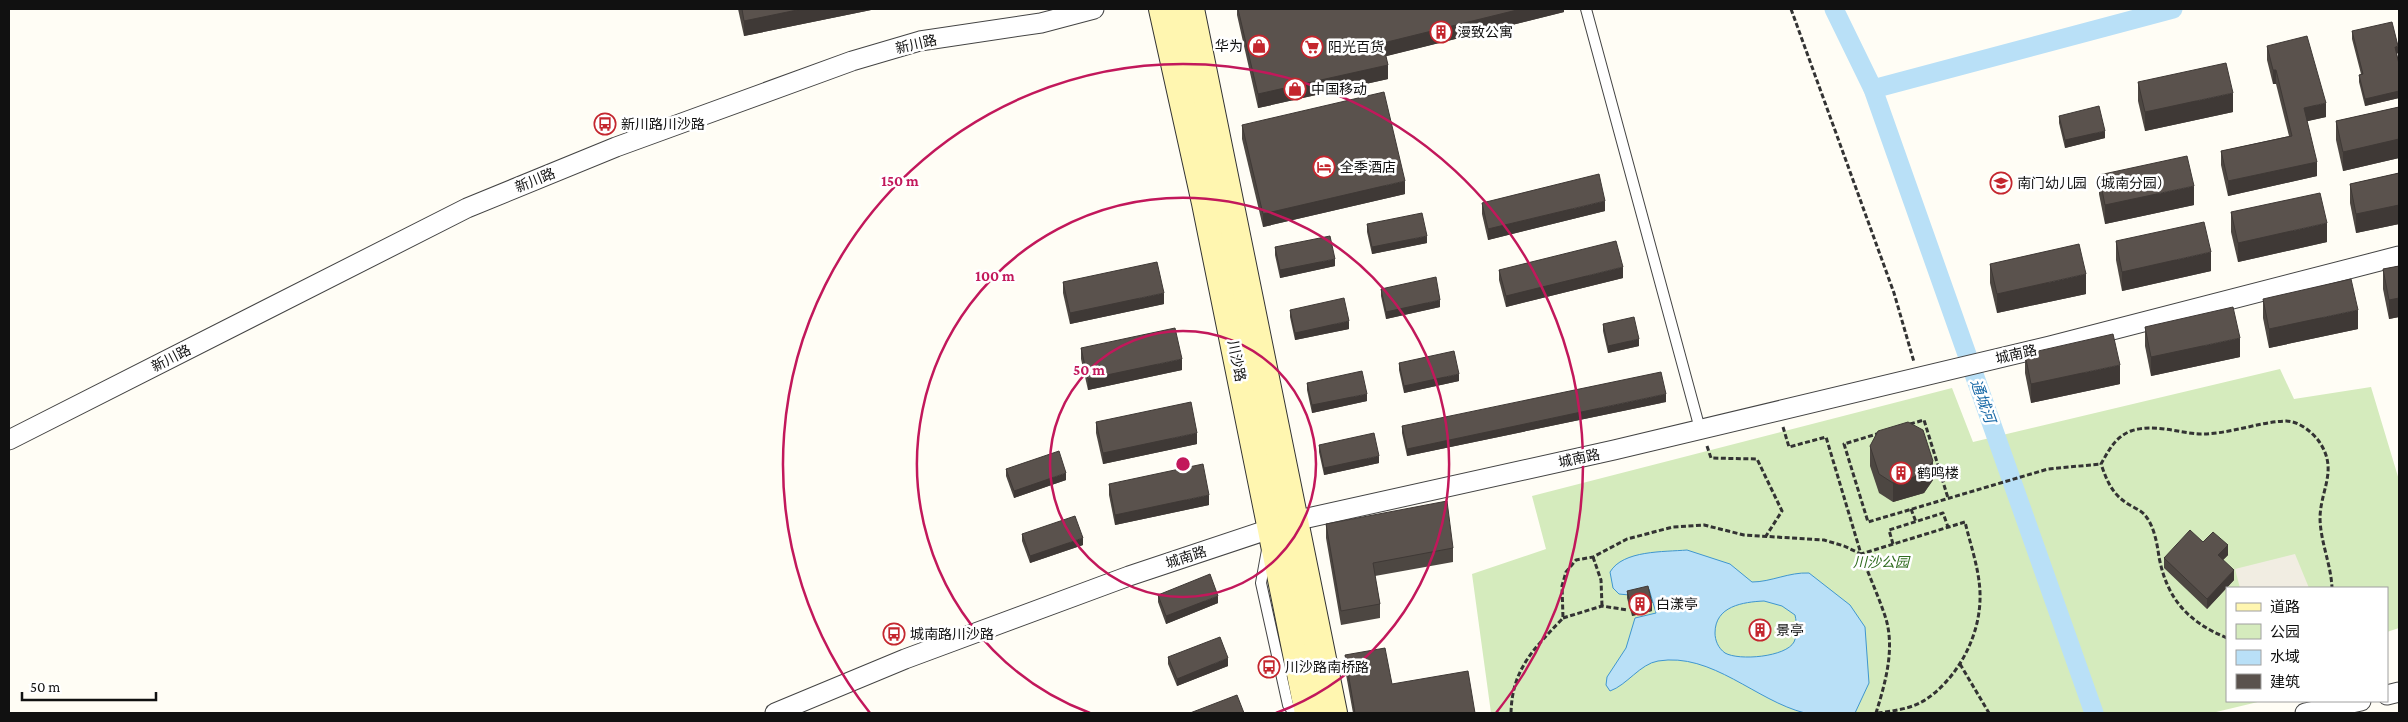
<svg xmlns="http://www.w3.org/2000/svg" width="2408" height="722" viewBox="0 0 2408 722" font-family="'Crimson Pro','Noto Sans SC',serif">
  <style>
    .green { fill: #d5ebbd }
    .plaza { fill: #f1ede2 }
    .water { fill: #b9e0f7; stroke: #3f96cf; fill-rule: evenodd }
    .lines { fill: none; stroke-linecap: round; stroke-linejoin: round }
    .canal { stroke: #b9e0f7; stroke-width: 19 }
    .lane-casing { stroke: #444; stroke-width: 12 }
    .street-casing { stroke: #444; stroke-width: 21 }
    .secondary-casing { stroke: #333; stroke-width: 30 }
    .path { stroke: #333; stroke-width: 3; stroke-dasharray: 5 2.5; stroke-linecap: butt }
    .lane { stroke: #fff; stroke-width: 10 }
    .street { stroke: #fff; stroke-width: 19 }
    .secondary { stroke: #fff6b0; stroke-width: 28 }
    .wall { fill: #4d4742 }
    .shaded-wall { fill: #3f3936 }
    .building { fill: #5a524d; stroke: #3f3936 }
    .ring { fill: none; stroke: #c2185b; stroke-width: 2.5 }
    .labels { text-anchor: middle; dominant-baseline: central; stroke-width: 5; stroke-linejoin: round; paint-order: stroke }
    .poi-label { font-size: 14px; fill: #111; stroke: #fff; text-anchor: start }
    .street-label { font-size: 14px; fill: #111; stroke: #fff }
    .park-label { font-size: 14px; font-style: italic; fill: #2f6b1f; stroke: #fff }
    .water-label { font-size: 15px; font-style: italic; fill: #1768a6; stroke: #fff }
    .centre { fill: #c2185b; stroke: #fff; stroke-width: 2.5 }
    .ring-label { font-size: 15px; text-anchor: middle; font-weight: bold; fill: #c2185b; stroke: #fff; stroke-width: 5; stroke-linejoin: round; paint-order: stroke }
  </style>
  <rect width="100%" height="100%" fill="#fffdf5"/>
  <path class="green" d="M2280,369L2294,399L2371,387L2399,480V628L2387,632V588H2227V701H2262L2212,713H1491L1472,574L1546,549L1532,496L1952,388L1973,442Z"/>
  <path class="plaza" d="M2295,554L2309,588H2240L2235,569Z"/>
  <path class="water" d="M1687,550L1730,564L1752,582C1771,582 1789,572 1809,573L1850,605L1865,627L1869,683L1855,713C1839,713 1820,716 1805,713C1756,701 1712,652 1658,661C1640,664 1627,685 1610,691L1606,685L1607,677L1626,648L1635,618L1656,613L1649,589L1629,595L1619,594L1613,588L1610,572C1623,550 1664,552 1687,550ZM1764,601L1782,606L1795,615C1797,625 1798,633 1794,642C1786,657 1739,661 1725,653C1718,648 1715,640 1715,633C1715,606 1743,602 1764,601Z"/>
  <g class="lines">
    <g class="canal">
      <path d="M1834,9L1873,89L2094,713"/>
      <path d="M1873,89L2173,9"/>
    </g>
    <g class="lane-casing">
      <g id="lane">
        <path d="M1586,9L1700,429"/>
        <path d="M1267,550L1261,583L1288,705L1294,713"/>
      </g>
    </g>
    <g class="street-casing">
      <g id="street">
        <path d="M9,440L467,208L616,147L852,61L920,41L1041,23L1094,9"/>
        <path d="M2387,695L2399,692"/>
        <path d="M775,713L905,659L1129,576L1294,521L1614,450L2050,346L2399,256"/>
        <path d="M2305,713L2361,701"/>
      </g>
    </g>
    <g class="secondary-casing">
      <g id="secondary">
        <path d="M1163,9L1206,203L1309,713"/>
        <path d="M1190,9L1333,713"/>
      </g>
    </g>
    <g class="path">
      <path d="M1791,9L1894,293L1914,362"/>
      <path d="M1910,424L1924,420L1948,498"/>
      <path d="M1783,427L1789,447L1826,437L1861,554L1965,522C1971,547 1981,574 1980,600C1979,638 1957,679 1925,700C1911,709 1893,711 1878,713"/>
      <path d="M1880,433L1844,444L1868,522L2048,469L2101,464"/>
      <path d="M1707,446L1711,458L1757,459L1782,511L1766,536"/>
      <path d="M1911,509L1916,522"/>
      <path d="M1893,544L1889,530L1943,513L1948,527"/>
      <path d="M1593,557L1601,580L1602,606"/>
      <path d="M1563,618L1602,606L1628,610"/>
      <path d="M2227,638C2188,622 2167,599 2159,557C2157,543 2154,525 2144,514C2140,510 2133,507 2128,504C2112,494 2107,481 2101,464C2109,450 2115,437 2131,431C2153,423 2178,433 2200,434C2231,434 2258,422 2286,421C2298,421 2311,431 2318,440C2339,469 2321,488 2320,517C2320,541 2331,564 2332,588"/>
      <path d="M1960,664L1989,713"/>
      <path d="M1511,713C1512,668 1535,648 1563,618L1562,586L1566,572L1576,560L1593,557L1627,539L1673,527L1704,525L1744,535L1824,540L1844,546L1861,554C1869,576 1879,597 1886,619C1895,650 1885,684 1876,713"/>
    </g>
    <use href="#lane" class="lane"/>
    <use href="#street" class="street"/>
    <use href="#secondary" class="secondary"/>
  </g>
  <g class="wall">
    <path d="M738,9H876L744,36Z"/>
    <path d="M1237,9H1564V12L1386,56L1388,79L1258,108L1237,15Z"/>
    <path d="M2352,31L2398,53L2397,54L2399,64V98L2365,106L2359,82V75L2361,74L2352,39Z"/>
    <path d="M2267,46L2326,117L2307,121L2317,176L2228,196L2221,165V151L2289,136L2276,84H2273L2267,60Z"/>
    <path d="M2138,82L2233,112L2145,131L2138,101Z"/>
    <path d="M2399,107V158L2343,171L2336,140V121Z"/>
    <path d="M2059,116L2105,138L2065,148L2059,123Z"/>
    <path d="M1242,125L1405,194L1263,227L1242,139Z"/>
    <path d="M2399,173V224L2356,233L2350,203V184Z"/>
    <path d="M2099,175L2194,205L2105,224L2099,194Z"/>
    <path d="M1482,203L1605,211L1488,240L1482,214Z"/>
    <path d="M2231,212L2327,242L2238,262L2231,232Z"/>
    <path d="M1367,224L1427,243L1372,254L1367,232Z"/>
    <path d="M2116,241L2211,271L2122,291L2116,260Z"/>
    <path d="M1275,247L1335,266L1280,278L1275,255Z"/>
    <path d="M1990,264L2086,294L1997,313L1990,283Z"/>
    <path d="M2399,266V317L2389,319L2383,289V269Z"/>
    <path d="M1499,270L1623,278L1506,307L1499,280Z"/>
    <path d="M1063,282L1164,304L1070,324L1063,293Z"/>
    <path d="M1381,289L1440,307L1386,319L1381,296Z"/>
    <path d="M2263,299L2358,329L2269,348L2263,318Z"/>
    <path d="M1290,310L1349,329L1295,340L1290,317Z"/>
    <path d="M1603,324L1639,346L1608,353L1603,331Z"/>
    <path d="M2145,327L2240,357L2151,376L2145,346Z"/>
    <path d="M2399,337V360L2398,357V338Z"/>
    <path d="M1081,348L1182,370L1088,390L1081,359Z"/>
    <path d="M2025,354L2120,384L2031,403L2025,373Z"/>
    <path d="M1399,363L1459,381L1404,393L1399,370Z"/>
    <path d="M1307,383L1367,401L1312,413L1307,390Z"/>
    <path d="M1666,402L1407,456L1402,433V426Z"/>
    <path d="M1096,422L1197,444L1103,464L1096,433Z"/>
    <path d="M1319,445L1379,463L1324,475L1319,452Z"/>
    <path d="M1870,446L1933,480L1924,493L1893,502L1879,493L1870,466Z"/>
    <path d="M1006,469L1066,480L1014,498L1006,476Z"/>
    <path d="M1109,484L1209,505L1115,525L1109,495Z"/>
    <path d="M1326,524L1453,548V562L1375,576L1380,604V618L1341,625L1326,538Z"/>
    <path d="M1022,534L1083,545L1030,563L1022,541Z"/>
    <path d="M2203,542L2228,555L2223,560L2234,580L2207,609L2164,568V558Z"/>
    <path d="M1627,591L1652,611L1632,616L1627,598Z"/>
    <path d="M1158,595L1218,603L1166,624L1158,602Z"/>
    <path d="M1345,655L1392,684L1475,713H1353L1345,669Z"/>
    <path d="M1168,657L1228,666L1177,686L1168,664Z"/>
  </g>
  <g class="shaded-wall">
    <path d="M802,9H876L744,36V21Z"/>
    <path d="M1521,9H1564V12L1383,57V43Z"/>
    <path d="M2398,46V53L2395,54V47Z"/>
    <path d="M1388,65V79L1258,108V94Z"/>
    <rect x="2273" y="70" width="3" height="14"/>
    <path d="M2399,91V98L2365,106V99Z"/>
    <path d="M2233,93V112L2145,131V112Z"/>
    <path d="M2326,103V117L2304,122V108Z"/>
    <path d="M2105,131V138L2065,148V140Z"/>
    <path d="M2399,139V158L2343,171V152Z"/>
    <path d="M2317,162V176L2228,196V181Z"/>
    <path d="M1405,181V194L1263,227V214Z"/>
    <path d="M2194,186V205L2105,224V205Z"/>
    <path d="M1605,201V211L1488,240V229Z"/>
    <path d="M2399,205V224L2356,233V214Z"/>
    <path d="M2327,223V242L2238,262V243Z"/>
    <path d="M1427,236V243L1372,254V247Z"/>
    <path d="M2211,252V271L2122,291V272Z"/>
    <path d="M1335,259V266L1280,278V270Z"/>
    <path d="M1623,267V278L1506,307V296Z"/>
    <path d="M2086,274V294L1997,313V294Z"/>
    <path d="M1164,293V304L1070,324V313Z"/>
    <path d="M2399,298V317L2389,319V300Z"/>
    <path d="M1440,300V307L1386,319V312Z"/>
    <path d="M2358,310V329L2269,348V329Z"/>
    <path d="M1349,321V329L1295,340V333Z"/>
    <path d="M2240,338V357L2151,376V357Z"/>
    <path d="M1639,339V346L1608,353V346Z"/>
    <path d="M1182,359V370L1088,390V379Z"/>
    <path d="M2120,365V384L2031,403V384Z"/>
    <path d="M1459,374V381L1404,393V386Z"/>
    <path d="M1367,394V401L1312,413V405Z"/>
    <path d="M1666,394V402L1407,456V449Z"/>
    <path d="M1197,433V444L1103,464V453Z"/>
    <path d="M1379,456V463L1324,475V468Z"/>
    <path d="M1933,461V480L1924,493L1893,502V483Z"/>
    <path d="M1066,473V480L1014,498V491Z"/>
    <path d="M1209,495V505L1115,525V515Z"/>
    <path d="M1083,538V545L1030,563V556Z"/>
    <path d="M2228,545V555L2218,565V555Z"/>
    <path d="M2234,570V580L2207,609V599Z"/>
    <path d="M1218,596V603L1166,624V616Z"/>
    <path d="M1652,603V611L1632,616V609Z"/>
    <path d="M1228,658V666L1177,686V679Z"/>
  </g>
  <g class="building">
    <path d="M742,9H802L744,21Z"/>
    <path d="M1238,9H1521L1383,43L1388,65L1258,94Z"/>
    <path d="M2392,22L2398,46L2395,47L2399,64V91L2365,99L2359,75L2363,74L2352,31Z"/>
    <path d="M2307,36L2326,103L2304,108L2317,162L2228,181L2221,151L2292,136L2276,70H2273L2267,46Z"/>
    <path d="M2226,63L2233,93L2145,112L2138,82Z"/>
    <path d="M1384,92L1405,181L1263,214L1242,125Z"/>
    <path d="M2099,106L2105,131L2065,140L2059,116Z"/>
    <path d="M2399,107V139L2343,152L2336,121Z"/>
    <path d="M2187,156L2194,186L2105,205L2099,175Z"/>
    <path d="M2399,173V205L2356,214L2350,184Z"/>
    <path d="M1599,174L1605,201L1488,229L1482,203Z"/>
    <path d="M2320,193L2327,223L2238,243L2231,212Z"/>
    <path d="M1422,213L1427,236L1372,247L1367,224Z"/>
    <path d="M2204,222L2211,252L2122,272L2116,241Z"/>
    <path d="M1330,236L1335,259L1280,270L1275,247Z"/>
    <path d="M1616,241L1623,267L1506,296L1499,270Z"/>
    <path d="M2079,244L2086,274L1997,294L1990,264Z"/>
    <path d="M1157,262L1164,293L1070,313L1063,282Z"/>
    <path d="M2399,266V298L2389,300L2383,269Z"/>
    <path d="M1436,277L1440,300L1386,312L1381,289Z"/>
    <path d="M2351,279L2358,310L2269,329L2263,299Z"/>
    <path d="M1344,298L1349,321L1295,333L1290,310Z"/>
    <path d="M2233,307L2240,338L2151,357L2145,327Z"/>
    <path d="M1634,317L1639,339L1608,346L1603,324Z"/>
    <path d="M1175,328L1182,359L1088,379L1081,348Z"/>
    <path d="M2113,334L2120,365L2031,384L2025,354Z"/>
    <path d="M1454,351L1459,374L1404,386L1399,363Z"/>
    <path d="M1362,371L1367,394L1312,405L1307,383Z"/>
    <path d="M1661,372L1666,394L1407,449L1402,426Z"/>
    <path d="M1191,402L1197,433L1103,453L1096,422Z"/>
    <path d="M1908,422L1923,430L1933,461L1924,474L1893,483L1879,474L1870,446L1878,431Z"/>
    <path d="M1374,433L1379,456L1324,468L1319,445Z"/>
    <path d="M1059,451L1066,473L1014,491L1006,469Z"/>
    <path d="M1203,464L1209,495L1115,515L1109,484Z"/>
    <path d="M1447,501L1453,548L1373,563L1380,604L1341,611L1326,524Z"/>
    <path d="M1075,516L1083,538L1030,556L1022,534Z"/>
    <path d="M2190,530L2203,542L2213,532L2228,545L2218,555L2234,570L2207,599L2164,558Z"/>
    <path d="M1210,574L1218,596L1166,616L1158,595Z"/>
    <path d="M1648,586L1652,603L1632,609L1627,591Z"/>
    <path d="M1220,637L1228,658L1177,679L1168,657Z"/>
    <path d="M1385,648L1392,684L1468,671L1475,713H1355L1345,655Z"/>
    <path d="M1237,695L1244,713H1190Z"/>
  </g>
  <g class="ring">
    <circle cx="1183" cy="464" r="133"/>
    <path d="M1090 713A266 266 0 1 1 1276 713"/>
    <path d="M870 713A400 400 0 1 1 1496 713"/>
  </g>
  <defs>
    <g id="building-ring" transform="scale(1.125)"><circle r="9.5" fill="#fff" stroke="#c4262e" stroke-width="1.5"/><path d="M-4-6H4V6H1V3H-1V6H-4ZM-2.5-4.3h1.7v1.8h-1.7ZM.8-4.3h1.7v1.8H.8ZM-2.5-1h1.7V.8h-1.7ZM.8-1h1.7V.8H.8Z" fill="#c4262e"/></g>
    <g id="shop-ring" transform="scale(1.125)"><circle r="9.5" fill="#fff" stroke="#c4262e" stroke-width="1.5"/><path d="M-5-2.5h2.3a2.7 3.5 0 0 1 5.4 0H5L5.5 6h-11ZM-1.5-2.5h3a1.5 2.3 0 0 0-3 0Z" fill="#c4262e"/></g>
    <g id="supermarket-ring" transform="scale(1.125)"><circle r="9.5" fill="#fff" stroke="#c4262e" stroke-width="1.5"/><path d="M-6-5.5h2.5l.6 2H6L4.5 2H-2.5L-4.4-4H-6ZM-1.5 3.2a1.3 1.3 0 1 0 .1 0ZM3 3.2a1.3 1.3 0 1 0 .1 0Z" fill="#c4262e"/></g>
    <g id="bus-ring" transform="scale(1.125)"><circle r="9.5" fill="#fff" stroke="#c4262e" stroke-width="1.5"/><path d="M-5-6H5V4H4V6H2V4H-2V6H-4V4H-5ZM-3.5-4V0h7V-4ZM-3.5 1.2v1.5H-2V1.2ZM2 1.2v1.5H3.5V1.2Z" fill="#c4262e"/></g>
    <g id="hotel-ring" transform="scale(1.125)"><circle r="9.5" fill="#fff" stroke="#c4262e" stroke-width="1.5"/><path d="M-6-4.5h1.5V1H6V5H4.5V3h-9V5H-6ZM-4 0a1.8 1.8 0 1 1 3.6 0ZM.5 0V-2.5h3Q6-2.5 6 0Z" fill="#c4262e"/></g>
    <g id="school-ring" transform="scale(1.125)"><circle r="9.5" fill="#fff" stroke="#c4262e" stroke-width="1.5"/><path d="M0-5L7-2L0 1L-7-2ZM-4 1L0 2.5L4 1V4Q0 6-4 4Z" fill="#c4262e"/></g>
  </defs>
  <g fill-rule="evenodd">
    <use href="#building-ring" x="1441" y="32"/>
    <use href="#shop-ring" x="1259" y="46"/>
    <use href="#supermarket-ring" x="1312" y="47"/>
    <use href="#shop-ring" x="1295" y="89"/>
    <use href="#bus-ring" x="605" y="124"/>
    <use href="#hotel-ring" x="1324" y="167"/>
    <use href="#school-ring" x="2001" y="183"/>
    <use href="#building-ring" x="1901" y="473"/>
    <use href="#building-ring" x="1640" y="604"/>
    <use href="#building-ring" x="1760" y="630"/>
    <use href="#bus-ring" x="894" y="634"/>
    <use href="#bus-ring" x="1269" y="667"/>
  </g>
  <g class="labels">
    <g class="poi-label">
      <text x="1457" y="32">漫致公寓</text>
      <text x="1243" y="46" text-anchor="end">华为</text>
      <text x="1328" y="47">阳光百货</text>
      <text x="1311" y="89">中国移动</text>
      <text x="621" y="124">新川路川沙路</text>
      <text x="1340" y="167">全季酒店</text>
      <text x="2017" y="183">南门幼儿园（城南分园）</text>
      <text x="1917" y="473">鹤鸣楼</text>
      <text x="1656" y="604">白漾亭</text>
      <text x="1776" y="630">景亭</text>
      <text x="910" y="634">城南路川沙路</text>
      <text x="1285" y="667">川沙路南桥路</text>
    </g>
    <g class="street-label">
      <text transform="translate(916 44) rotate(-13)">新川路</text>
      <text transform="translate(535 180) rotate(-22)">新川路</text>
      <text transform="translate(2016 354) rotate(-13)">城南路</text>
      <text transform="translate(171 358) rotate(-27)">新川路</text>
      <text transform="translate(1237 361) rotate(79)">川沙路</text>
      <text transform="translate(1579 458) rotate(-12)">城南路</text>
      <text transform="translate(1186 557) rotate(-18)">城南路</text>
    </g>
    <g class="park-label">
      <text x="1881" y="562">川沙公园</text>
    </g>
    <g class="water-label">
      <text transform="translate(1983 401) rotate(70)">通城河</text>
    </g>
  </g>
  <circle cx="1183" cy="464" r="8" class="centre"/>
  <g class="ring-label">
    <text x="900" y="186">150 m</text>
    <text x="995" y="281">100 m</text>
    <text x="1089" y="375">50 m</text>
  </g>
  <rect width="2408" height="722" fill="none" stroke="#111111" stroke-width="20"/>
  <rect x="2226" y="587" width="162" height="115" fill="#ffffff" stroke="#a0a0a0"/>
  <rect x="2236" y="603" width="25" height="8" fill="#fff6b0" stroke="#a0a0a0"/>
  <text x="2270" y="612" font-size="15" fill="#111111">道路</text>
  <rect x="2236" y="624" width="25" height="15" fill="#d5ebbd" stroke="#a0a0a0"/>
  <text x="2270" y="637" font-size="15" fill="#111111">公园</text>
  <rect x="2236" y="650" width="25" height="15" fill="#b9e0f7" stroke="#a0a0a0"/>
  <text x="2270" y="662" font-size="15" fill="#111111">水域</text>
  <rect x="2236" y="674" width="25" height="15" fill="#5a524d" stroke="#a0a0a0"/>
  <text x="2270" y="687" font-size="15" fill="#111111">建筑</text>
  <path d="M22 692v8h134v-8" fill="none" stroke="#111111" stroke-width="2.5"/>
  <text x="30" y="692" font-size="15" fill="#111111" stroke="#ffffff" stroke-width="4" paint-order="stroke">50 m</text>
</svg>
